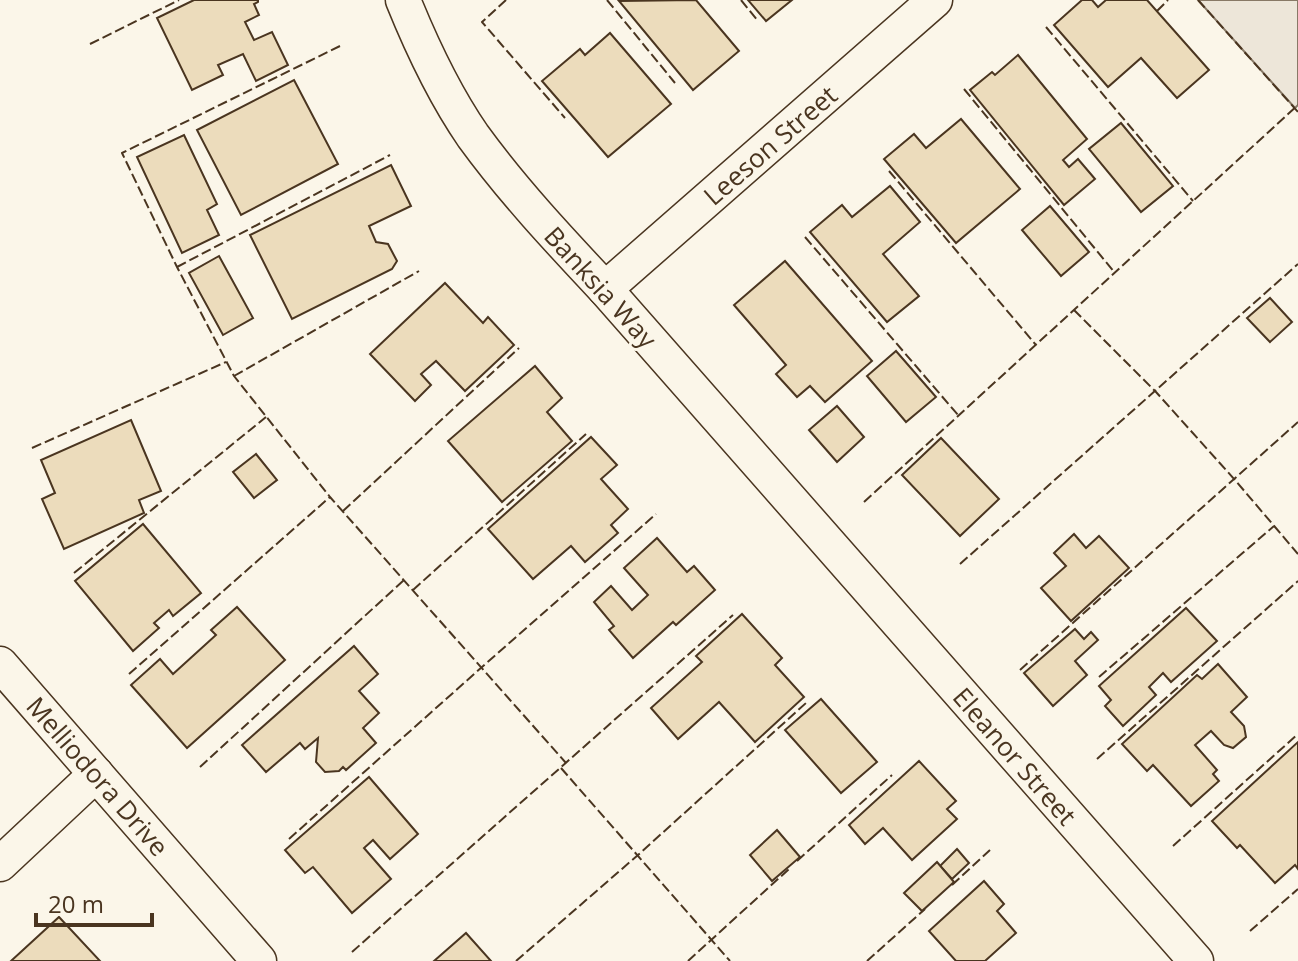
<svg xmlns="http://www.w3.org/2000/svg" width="1298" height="961" viewBox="0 0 1298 961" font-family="'Open Sans',sans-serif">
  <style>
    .green { fill: #ede6d9; stroke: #887966; stroke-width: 2 }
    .building { fill: #ecdcbc; stroke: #4a3520; stroke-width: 2 }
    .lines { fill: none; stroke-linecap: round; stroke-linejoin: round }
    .street-casing { stroke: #4a3520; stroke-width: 37 }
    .street { stroke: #fbf6e9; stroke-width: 34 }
    .fence { stroke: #4a3520; stroke-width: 2; stroke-dasharray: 10 4; stroke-linecap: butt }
    .labels { text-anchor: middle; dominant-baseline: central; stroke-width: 6; stroke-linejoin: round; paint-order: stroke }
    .street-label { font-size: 26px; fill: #4a3520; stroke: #fbf6e9 }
  </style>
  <rect width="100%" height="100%" fill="#fbf6e9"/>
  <path class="green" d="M1198,0H1298V105L1295,108Z"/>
  <g class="building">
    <path d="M194,0H258V2L254,4L259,15L245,22L254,40L272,32L288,65L256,81L243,54L218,65L223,75L192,90L157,18Z"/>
    <path d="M696,0L739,51L693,90L619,1Z"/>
    <path d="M748,0H792L766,21Z"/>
    <path d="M1082,0H1092L1098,7L1106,0H1147L1209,70L1177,98L1141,58L1108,87L1054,25Z"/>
    <path d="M610,33L671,104L608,157L542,81L580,49L585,55Z"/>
    <path d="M1018,55L1087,139L1063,160L1069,167L1078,159L1095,179L1064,205L970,90L992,72L995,75Z"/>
    <path d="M294,80L338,164L241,215L197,130Z"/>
    <path d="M961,119L1020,189L956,243L884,159L914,134L926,148Z"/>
    <path d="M1121,123L1173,186L1141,212L1089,149Z"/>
    <path d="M184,135L217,204L207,210L219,235L182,253L137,157Z"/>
    <path d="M391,165L411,206L369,226L376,242L388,244L397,261L392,269L292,319L250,235Z"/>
    <path d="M890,186L920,222L883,254L919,296L887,322L810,232L842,205L852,217Z"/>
    <path d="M1050,206L1089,252L1061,276L1022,230Z"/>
    <path d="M219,256L253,318L223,335L189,273Z"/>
    <path d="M785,261L872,361L825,402L810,386L797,397L776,374L786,365L734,305Z"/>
    <path d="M445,283L483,323L488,317L514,345L465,391L436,361L421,374L431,385L415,401L370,354Z"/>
    <path d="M1270,298L1292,322L1270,342L1247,318Z"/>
    <path d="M896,351L936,397L906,422L867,376Z"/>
    <path d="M535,366L562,398L547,412L572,441L502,502L448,441Z"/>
    <path d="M837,406L864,437L837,462L809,430Z"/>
    <path d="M131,420L161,491L139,500L144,513L64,549L42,499L55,493L41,460Z"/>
    <path d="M591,437L617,465L601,479L628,509L611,525L618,533L585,562L571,546L533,579L488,529Z"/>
    <path d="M941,438L999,499L960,536L902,475Z"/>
    <path d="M256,454L277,480L254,498L233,472Z"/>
    <path d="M143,524L201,593L173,616L169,610L154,623L159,628L133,651L75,581Z"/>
    <path d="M1074,534L1086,548L1099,536L1129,568L1071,621L1041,588L1066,566L1054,553Z"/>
    <path d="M657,538L687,572L694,566L715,590L676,625L673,622L633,658L609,630L614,626L594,602L611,586L632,610L648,595L624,568Z"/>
    <path d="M237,607L285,660L187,748L131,685L160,659L173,674L216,635L211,630Z"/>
    <path d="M1186,608L1217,641L1171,682L1163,673L1149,687L1156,695L1123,726L1105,706L1111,700L1099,686Z"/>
    <path d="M742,614L782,658L775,665L804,697L755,742L719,702L678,739L651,708L702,662L696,656Z"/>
    <path d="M1075,629L1084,639L1091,632L1098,640L1075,661L1087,675L1053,706L1024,673Z"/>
    <path d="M354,646L378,674L359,691L379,713L363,728L376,743L346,770L343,767L339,771L325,772L316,762L318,738L305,749L300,743L266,772L242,745Z"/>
    <path d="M1218,664L1247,697L1231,712L1244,726L1246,737L1233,748L1224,745L1211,731L1195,745L1217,770L1213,774L1219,781L1191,806L1153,765L1147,771L1122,744L1197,675L1202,679Z"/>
    <path d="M821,699L877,762L841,793L785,730Z"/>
    <path d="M1298,742V869L1295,865L1275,883L1240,845L1237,848L1212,821Z"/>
    <path d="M919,761L956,801L947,809L957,819L912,860L883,828L865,844L849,825Z"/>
    <path d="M369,777L418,834L390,859L373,840L364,848L391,879L352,913L313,867L305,873L285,850Z"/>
    <path d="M777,830L800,857L772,881L750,855Z"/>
    <path d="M957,849L969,863L952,879L940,866Z"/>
    <path d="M937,862L954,882L922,911L904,893Z"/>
    <path d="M984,881L1004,904L997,911L1016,933L985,961H956L929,931Z"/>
    <path d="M59,917L100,961H11Z"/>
    <path d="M466,933L491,961H434Z"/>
  </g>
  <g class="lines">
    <g class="street-casing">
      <g id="street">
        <path d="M403,0C422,47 444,94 473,136C513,191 559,240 605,289L1196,961"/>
        <path d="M605,289L935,0"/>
        <path d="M0,664L259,961"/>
        <path d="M0,864L96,774"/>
      </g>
    </g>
    <use href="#street" class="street"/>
    <g class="fence">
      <path d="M506,0L482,22L565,118"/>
      <path d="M607,0L675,83"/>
      <path d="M741,0L758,21"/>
      <path d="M1198,0L1298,112"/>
      <path d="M1157,11L1168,0"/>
      <path d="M1046,27L1193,201"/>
      <path d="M90,44L179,0"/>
      <path d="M340,46L122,153L177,267L234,376L330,497L566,763"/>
      <path d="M964,89L1115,273"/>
      <path d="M889,171L1036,345"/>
      <path d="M805,237L958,415"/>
      <path d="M177,267L390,155"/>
      <path d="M1074,310L1156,392L1235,480L1298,554"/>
      <path d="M234,376L419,271"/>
      <path d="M32,448L226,362"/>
      <path d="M864,502L1298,105"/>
      <path d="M343,511L519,348"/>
      <path d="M960,564L1298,264"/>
      <path d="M74,573L266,417"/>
      <path d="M413,590L586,434"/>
      <path d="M1020,670L1298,422"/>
      <path d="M129,674L330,497"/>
      <path d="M1099,677L1274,526"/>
      <path d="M1097,759L1298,581"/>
      <path d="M200,767L404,580"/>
      <path d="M561,768L730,961"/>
      <path d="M289,839L482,667L656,514"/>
      <path d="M1173,846L1298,734"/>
      <path d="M797,861L892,775"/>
      <path d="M952,885L990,850"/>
      <path d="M1250,931L1298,889"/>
      <path d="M352,952L733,615"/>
      <path d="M516,961L638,855L806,703"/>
      <path d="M688,961L789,869"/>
      <path d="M867,961L925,909"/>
    </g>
  </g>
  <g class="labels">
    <g class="street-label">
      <text transform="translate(770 145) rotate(-41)">Leeson Street</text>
      <text transform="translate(601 287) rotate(48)">Banksia Way</text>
      <text transform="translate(1015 756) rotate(49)">Eleanor Street</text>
      <text transform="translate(98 776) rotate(49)">Melliodora Drive</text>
    </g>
  </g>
  <path d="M36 913v12h116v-12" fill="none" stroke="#4a3520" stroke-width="4"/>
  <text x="48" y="913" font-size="24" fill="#4a3520" stroke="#fbf6e9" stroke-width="6" paint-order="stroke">20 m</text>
</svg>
